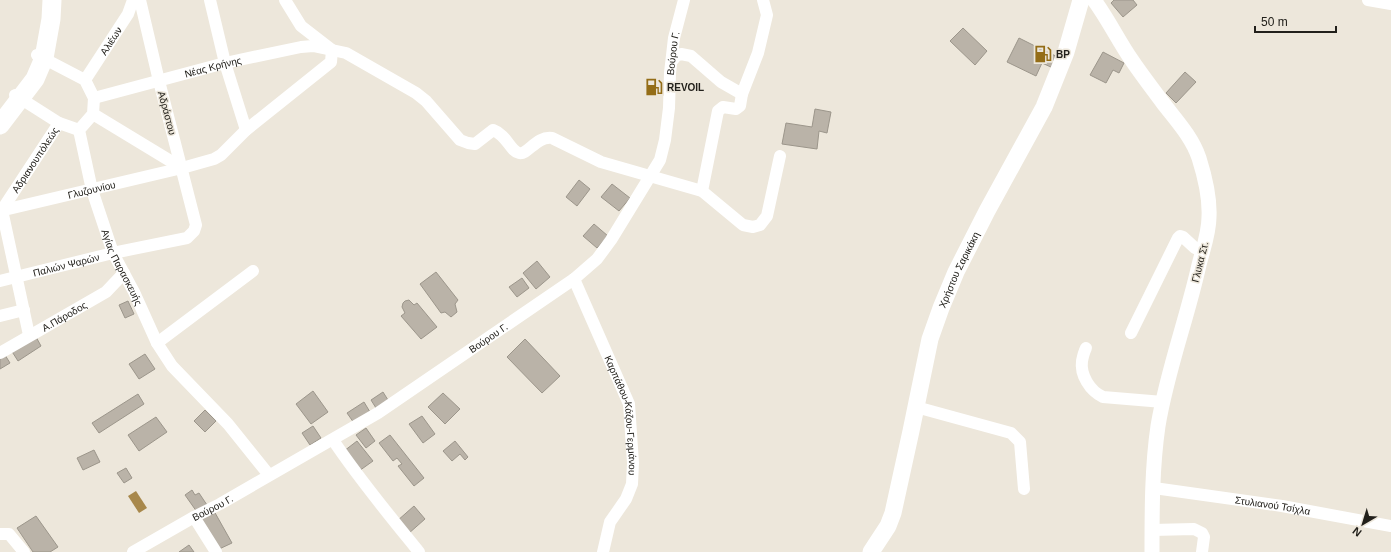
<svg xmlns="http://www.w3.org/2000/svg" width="1391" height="552" viewBox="0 0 1391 552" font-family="Helvetica,sans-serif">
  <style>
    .water { fill: #a8884b }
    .building { fill: #bab3a8; stroke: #9c968b }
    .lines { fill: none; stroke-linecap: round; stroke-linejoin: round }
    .minor { stroke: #fff; stroke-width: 12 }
    .tertiary { stroke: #fff; stroke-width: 15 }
    .secondary { stroke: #fff; stroke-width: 17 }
    .primary { stroke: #fff; stroke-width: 19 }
    .labels { text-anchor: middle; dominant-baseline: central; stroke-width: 3; stroke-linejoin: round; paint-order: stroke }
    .street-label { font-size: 10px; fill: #22201b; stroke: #ede7db }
    .poi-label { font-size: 10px; font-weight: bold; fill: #22201b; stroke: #ede7db; text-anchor: start }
  </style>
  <rect width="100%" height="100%" fill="#ede7db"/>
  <path class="water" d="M136,491L147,508L139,513L128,496Z"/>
  <g class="building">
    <path d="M1114,0H1133L1137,5L1123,17L1111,3Z"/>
    <path d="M963,28L987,51L975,65L950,41Z"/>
    <path d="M1019,38L1047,52L1036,76L1007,62Z"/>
    <path d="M1047,52L1058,57L1053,68L1042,63Z"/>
    <path d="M1103,52L1124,63L1119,73L1113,70L1106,83L1090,75Z"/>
    <path d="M1185,72L1196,82L1176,103L1166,93Z"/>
    <path d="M815,109L831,112L827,133L819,131L817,149L782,144L786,123L812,127Z"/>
    <path d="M579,180L590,189L577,206L566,197Z"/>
    <path d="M612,184L630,198L619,211L601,197Z"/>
    <path d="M594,224L608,236L597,248L583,236Z"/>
    <path d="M537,261L550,277L536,289L523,273Z"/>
    <path d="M436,272L458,300L455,304L457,312L451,317L445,312L441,313L420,284Z"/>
    <path d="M522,278L529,288L517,297L509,287Z"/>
    <path d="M409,300L414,305L417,303L437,327L421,339L401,316L405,313L402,307L403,303L405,301Z"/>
    <path d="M128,301L134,314L125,318L119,305Z"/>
    <path d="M35,335L41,346L18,361L11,350Z"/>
    <path d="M525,339L560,376L542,393L507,357Z"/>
    <path d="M145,354L155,369L139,379L129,364Z"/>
    <path d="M5,355L10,363L0,369V358Z"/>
    <path d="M313,391L328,412L311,424L296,404Z"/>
    <path d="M383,392L388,400L376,408L371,400Z"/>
    <path d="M443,393L460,409L445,424L428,407Z"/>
    <path d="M138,394L144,404L99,433L92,423Z"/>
    <path d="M364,402L370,412L354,423L347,413Z"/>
    <path d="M205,410L216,421L205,432L194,421Z"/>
    <path d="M422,416L435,434L423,443L409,424Z"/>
    <path d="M156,417L167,432L139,451L128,435Z"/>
    <path d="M313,426L321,438L310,445L302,433Z"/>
    <path d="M366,428L375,441L366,448L356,435Z"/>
    <path d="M390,435L424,478L414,486L398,466L402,464L397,458L393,461L379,443Z"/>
    <path d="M357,441L373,461L359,471L344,451Z"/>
    <path d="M455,441L468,457L465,460L460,454L452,461L443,451Z"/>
    <path d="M94,450L100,462L83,470L77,458Z"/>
    <path d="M126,468L132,478L124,483L117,473Z"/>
    <path d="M192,490L195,495L199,493L207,505L197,512L185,495Z"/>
    <path d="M414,506L425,519L408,534L397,521Z"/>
    <path d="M214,511L232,543L217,550L200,520Z"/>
    <path d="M36,516L58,547L50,552H33L17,528Z"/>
    <path d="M189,545L194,552H179Z"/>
  </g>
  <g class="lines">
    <g class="minor">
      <path d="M210,0L225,63L246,130"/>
      <path d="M1368,0L1391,4"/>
      <path id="s1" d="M37,55L85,80L94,98L93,114L79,130L92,190L113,253L134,292L157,343L172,366L228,424L269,475"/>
      <path d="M672,61L676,56L681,54L691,56L721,82L742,94"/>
      <path id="s2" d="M85,80L128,14L133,0"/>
      <path d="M15,95L59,123L79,130"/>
      <path id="s3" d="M94,98L225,63L301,47L313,46L346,53L416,93L426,101L460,140L468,143L475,144L493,130C507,135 510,151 519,153C528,155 536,136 552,138L601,162L702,191L743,225L753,227L760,225L767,216L780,156"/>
      <path d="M93,114L182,168"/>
      <path d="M702,191L718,111L723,107L736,109L740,106L742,94L758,53L767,15L763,0"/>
      <path id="s4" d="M0,211L182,168L214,159L221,155L246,130L331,62L332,50L301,26L285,0"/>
      <path id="s5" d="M574,279L629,404L633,463L632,484L626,499L610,522L603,552"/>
      <path id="s6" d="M0,281L113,253L187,238L194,231L196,225L159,81L140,0"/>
      <path d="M0,316L24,310"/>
      <path d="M1131,333L1178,238L1180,236L1183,237L1195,248L1202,251"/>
      <path id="s7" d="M29,335L2,210L59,123"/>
      <path d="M157,343L253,271"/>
      <path d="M1086,348C1084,352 1083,356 1082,361C1080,375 1090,391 1103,397L1163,402"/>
      <path id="s8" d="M0,353L106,292L124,273"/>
      <path d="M916,407L1011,433L1020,442L1024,489"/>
      <path d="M333,440C359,479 389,515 419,552"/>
      <path id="s9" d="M1154,488L1282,506L1391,526"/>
      <path d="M194,517L216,552"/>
      <path d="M1152,530L1194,529L1202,533L1204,537L1202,552"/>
      <path d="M0,534H9L24,552"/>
      <path id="s10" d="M133,552L194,517L220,504L378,413L574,279L597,259L611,240L660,160L665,140L669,108L670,73L674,38L684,0"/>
    </g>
    <path class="tertiary" d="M1094,0C1108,19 1118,40 1131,59C1141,74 1152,88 1163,103C1176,120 1192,137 1199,158C1205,177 1210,198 1209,217C1209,233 1203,249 1199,265C1187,319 1167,371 1158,426C1152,467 1152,510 1152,552"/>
    <path class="secondary" id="s11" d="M871,552L888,526L893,513L911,431L930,339L941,308L956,272L987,211L1044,107L1066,52L1081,0"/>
    <path class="primary" d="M0,125L35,79L44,58L51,19L52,0"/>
  </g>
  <defs>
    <g id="fuel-bare" transform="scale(1.38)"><path d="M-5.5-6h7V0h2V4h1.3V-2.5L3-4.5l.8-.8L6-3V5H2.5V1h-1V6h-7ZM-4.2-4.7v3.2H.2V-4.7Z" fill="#946d17" stroke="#ede7db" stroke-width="2.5" paint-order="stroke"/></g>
  </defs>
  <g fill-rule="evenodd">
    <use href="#fuel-bare" x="1043" y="54"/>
    <use href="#fuel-bare" x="654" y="87"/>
  </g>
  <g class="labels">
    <g class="street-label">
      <text stroke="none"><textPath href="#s2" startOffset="47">Αλιέων</textPath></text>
      <text stroke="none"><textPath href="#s10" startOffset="775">Βούρου Γ.</textPath></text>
      <text stroke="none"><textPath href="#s3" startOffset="123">Νέας Κρήνης</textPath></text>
      <text transform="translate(167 113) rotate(75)">Αδράστου</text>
      <text stroke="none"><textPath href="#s7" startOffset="188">Αδριανουπόλεώς</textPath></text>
      <text stroke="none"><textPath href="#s4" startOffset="94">Γλυζουνίου</textPath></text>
      <text transform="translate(1200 262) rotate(-76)">Γλυκα Στ.</text>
      <text stroke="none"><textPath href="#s6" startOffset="68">Παλιών Ψαρών</textPath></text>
      <text stroke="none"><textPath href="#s1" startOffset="256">Αγίας Παρασκευής</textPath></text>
      <text stroke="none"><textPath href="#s11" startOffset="298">Χρήστου Σαρικάκη</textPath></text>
      <text stroke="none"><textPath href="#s8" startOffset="74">Α.Πάροδος</textPath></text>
      <text stroke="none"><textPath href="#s10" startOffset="415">Βούρου Γ.</textPath></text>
      <text stroke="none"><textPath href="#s5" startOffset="146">Καρπάθου-Κάζου-Γερμάνου</textPath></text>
      <text stroke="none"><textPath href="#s9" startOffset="120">Στυλιανού Τσίχλα</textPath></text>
      <text stroke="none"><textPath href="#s10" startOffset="91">Βούρου Γ.</textPath></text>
    </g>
    <g class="poi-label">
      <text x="1056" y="54">BP</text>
      <text x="667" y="87">REVOIL</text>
    </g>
  </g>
  <g transform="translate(1363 524) rotate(218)" stroke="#ede7db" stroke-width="3" paint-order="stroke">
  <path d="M0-3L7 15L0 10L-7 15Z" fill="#22201b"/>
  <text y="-6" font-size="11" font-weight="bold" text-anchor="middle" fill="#22201b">N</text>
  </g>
  <path d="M1255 26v6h81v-6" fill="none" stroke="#22201b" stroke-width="2"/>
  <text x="1261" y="26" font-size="12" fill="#22201b" stroke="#ede7db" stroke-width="3" paint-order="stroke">50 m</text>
</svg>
